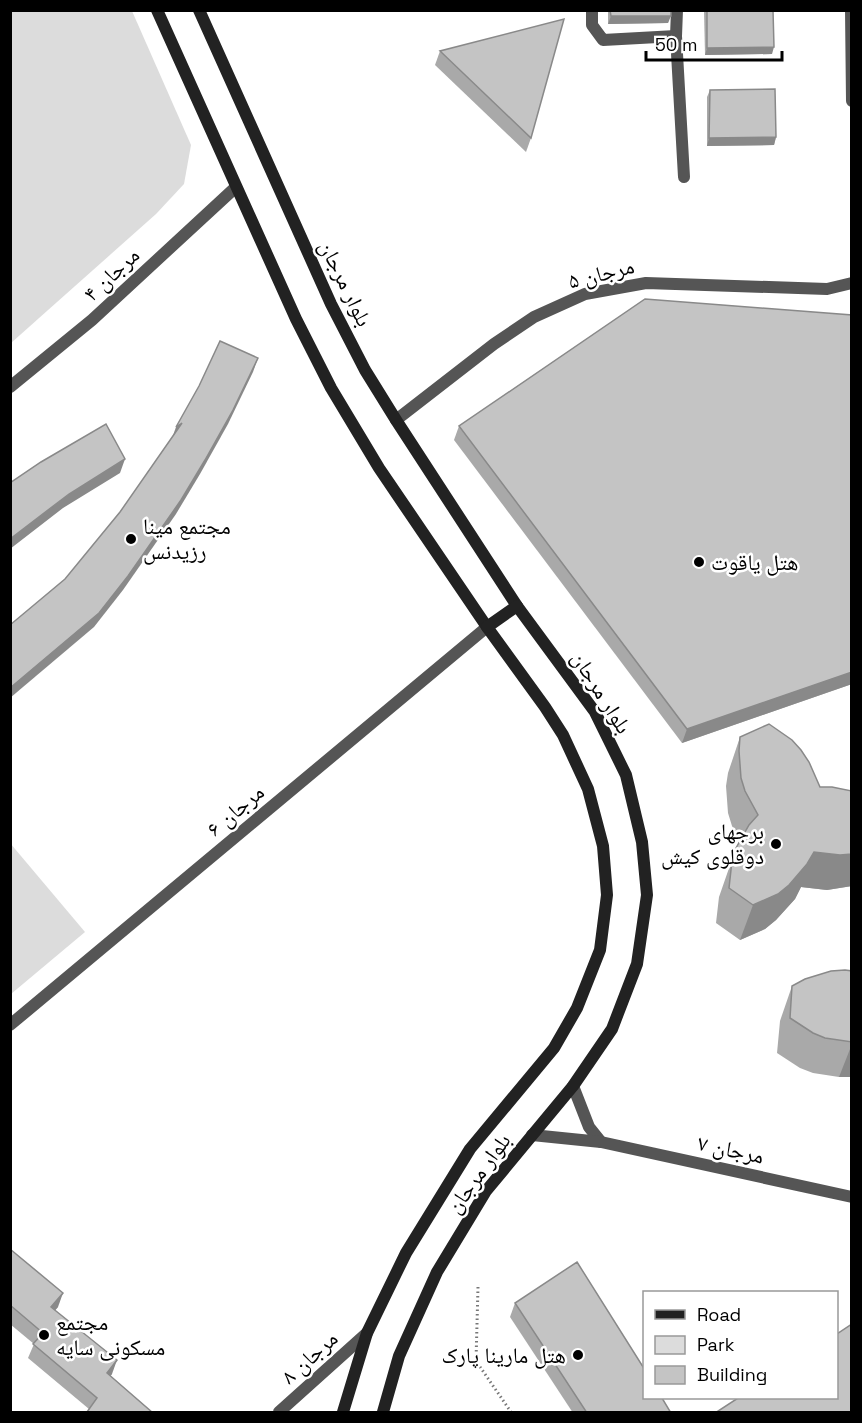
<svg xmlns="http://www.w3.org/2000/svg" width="862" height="1423" viewBox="0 0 862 1423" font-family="'Space Grotesk','Noto Naskh Arabic',sans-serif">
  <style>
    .green { fill: #dcdcdc }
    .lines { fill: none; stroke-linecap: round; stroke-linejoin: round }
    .path { stroke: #777; stroke-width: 3; stroke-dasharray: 1.5 3; stroke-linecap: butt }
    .minor { stroke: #555; stroke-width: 12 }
    .tertiary { stroke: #555; stroke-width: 12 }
    .secondary { stroke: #222; stroke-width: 12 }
    .wall { fill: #a9a9a9 }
    .shaded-wall { fill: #898989 }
    .building { fill: #c4c4c4; stroke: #898989; stroke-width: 1.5 }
    .poi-dot { fill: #000; stroke: #fff; stroke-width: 2 }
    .labels { text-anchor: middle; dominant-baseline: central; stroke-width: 5; stroke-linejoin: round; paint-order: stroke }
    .street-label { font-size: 22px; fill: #000; stroke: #fff }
    .poi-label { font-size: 22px; fill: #000; stroke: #fff; text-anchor: start }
  </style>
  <rect width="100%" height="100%" fill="#fff"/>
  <g class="green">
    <path d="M11,10L132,11L191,145L184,184L156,214L11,343Z"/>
    <path d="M10,843L85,932L11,994H10Z"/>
  </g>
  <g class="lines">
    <path class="path" d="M478,1287L476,1361L511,1412"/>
    <g class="minor">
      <path d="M592,10V25L603,40L676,36"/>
      <path d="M677,10L676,36L684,177"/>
      <path d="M10,387L92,320L236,187"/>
      <path d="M10,1025L487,627"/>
      <path d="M279,1412L367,1333"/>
    </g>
    <g class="tertiary">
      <path d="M851,10L852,101"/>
      <path d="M396,420L494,344L534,317L585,294L646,283L827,289L852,283"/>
      <path d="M573,1086L589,1127L601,1142"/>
      <path d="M532,1135L601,1142L852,1197"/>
    </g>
    <g class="secondary">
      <path d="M157,10L296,319L331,388L379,468L487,627L545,707L563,735L588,789L603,846L607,895L600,950L577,1008L554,1048L470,1149L406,1253L367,1333L343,1412"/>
      <path d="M199,10L331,304L365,370L396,420L517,606L595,712L626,775L642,842L647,895L637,964L612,1029L573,1086L486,1191L437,1272L399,1356L383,1412"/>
      <path d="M487,627L517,606"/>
    </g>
  </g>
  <g class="wall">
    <path d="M608,10H671L668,23L608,24Z"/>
    <path d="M704,10H773L772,54L705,55Z"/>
    <path d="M440,51L531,138L526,152L435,65Z"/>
    <path d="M710,90L776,137L774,145L707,146V97Z"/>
    <path d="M852,315V684L682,743L454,440L459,426Z"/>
    <path d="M740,737L820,787L852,791V886L827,890L801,887L795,899L776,920L765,929L740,940L716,923L719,897L736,848L740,841L732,826L728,813L726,786L728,773Z"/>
    <path d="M852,971V1077H839L813,1073L800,1068L777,1053L780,1021L792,986Z"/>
    <path d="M10,1249L58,1307L55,1310L112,1374L110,1376L153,1413H87L89,1409L28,1358L34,1344L10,1324Z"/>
    <path d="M515,1303L671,1413H573L510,1317Z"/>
  </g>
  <g class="shaded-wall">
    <path d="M611,16H671L668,23L608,24Z"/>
    <path d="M774,47L772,54L705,55L707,48Z"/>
    <path d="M776,137L774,145L707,146L709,138Z"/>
    <path d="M258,358L253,372L228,424L200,474L176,514L123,590L94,627L10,698V688Z"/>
    <path d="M182,423L171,441L176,427Z"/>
    <path d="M125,459L120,473L63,508L10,549V539L69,494Z"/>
    <path d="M852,672V684L682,743L687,729Z"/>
    <path d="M814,852L852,854V886L827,890L801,887L795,899L776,920L765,929L740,940L753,905Z"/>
    <path d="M852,1044V1077H839Z"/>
    <path d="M63,1293L58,1307L46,1321L51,1307Z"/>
    <path d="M117,1360L112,1374L102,1387L107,1373Z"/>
  </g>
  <g class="building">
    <path d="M610,10H671V16H611Z"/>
    <path d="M707,10H773L774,47L707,48Z"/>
    <path d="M564,19L531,138L440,51Z"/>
    <path d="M775,89L776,137L709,138L710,90Z"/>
    <path d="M645,299L852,315V672L687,729L459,426Z"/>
    <path d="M220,341L258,358L233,410L205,460L181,500L128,576L99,613L10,688V625L65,579L120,512L182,423L176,427L199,386Z"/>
    <path d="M106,424L125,459L69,494L10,539V483L41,462Z"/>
    <path d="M769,724L792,740L801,750L809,762L820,787H832L852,791V854L840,855L814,852L807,864L789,885L778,894L753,905L729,888L732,861L736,848L749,825L758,815L745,791L741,778L739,751L740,737Z"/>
    <path d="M845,970L852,971V1042L825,1038L813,1033L790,1018L792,986L805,979L831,971Z"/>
    <path d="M10,1249L63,1293L51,1307L117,1360L107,1373L153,1413H88L87,1412L97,1398L33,1344L43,1333L10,1305Z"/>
    <path d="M577,1262L645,1370V1398H662L671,1413H587L515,1303Z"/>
    <path d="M852,1324V1411L850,1413H715L738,1398H837V1334Z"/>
  </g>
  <g class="poi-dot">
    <circle cx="131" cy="539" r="6"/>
    <circle cx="699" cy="562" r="6"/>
    <circle cx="776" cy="844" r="6"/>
    <circle cx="44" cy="1335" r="6"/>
    <circle cx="578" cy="1355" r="6"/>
  </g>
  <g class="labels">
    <g class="street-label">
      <text transform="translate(601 273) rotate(-14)">مرجان ۵</text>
      <text transform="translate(111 274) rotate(-43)">مرجان ۴</text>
      <text transform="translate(346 283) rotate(64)">بلوار مرجان</text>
      <text transform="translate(602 692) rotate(58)">بلوار مرجان</text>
      <text transform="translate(235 810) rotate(-40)">مرجان ۶</text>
      <text transform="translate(731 1149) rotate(12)">مرجان ۷</text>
      <text transform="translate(478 1173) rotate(-54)">بلوار مرجان</text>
      <text transform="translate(309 1357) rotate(-42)">مرجان ۸</text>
    </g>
    <g class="poi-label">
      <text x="143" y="526">مجتمع مینا<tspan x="143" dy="25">رزیدنس</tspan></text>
      <text x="711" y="562">هتل یاقوت</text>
      <text x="764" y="831" text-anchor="end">برجهای<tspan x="764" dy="25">دوقلوی کیش</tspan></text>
      <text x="56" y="1322">مجتمع<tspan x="56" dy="25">مسکونی سایه</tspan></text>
      <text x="566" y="1355" text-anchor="end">هتل مارینا پارک</text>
    </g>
  </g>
  <rect width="862" height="1423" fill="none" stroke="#000000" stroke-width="24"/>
  <rect x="643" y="1291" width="195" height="108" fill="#ffffff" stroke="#999999" stroke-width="1.5"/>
  <rect x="655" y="1310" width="30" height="9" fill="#222222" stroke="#999999" stroke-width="1.5"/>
  <text x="697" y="1321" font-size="18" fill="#000000">Road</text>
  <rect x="655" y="1336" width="30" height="18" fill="#dcdcdc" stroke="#999999" stroke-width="1.5"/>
  <text x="697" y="1351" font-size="18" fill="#000000">Park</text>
  <rect x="655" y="1366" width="30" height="18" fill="#c4c4c4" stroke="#999999" stroke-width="1.5"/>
  <text x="697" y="1381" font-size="18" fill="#000000">Building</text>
  <path d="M646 51v9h136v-9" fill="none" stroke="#000000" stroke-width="3"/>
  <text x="655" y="51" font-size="18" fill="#000000" stroke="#ffffff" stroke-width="4.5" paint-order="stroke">50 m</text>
</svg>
